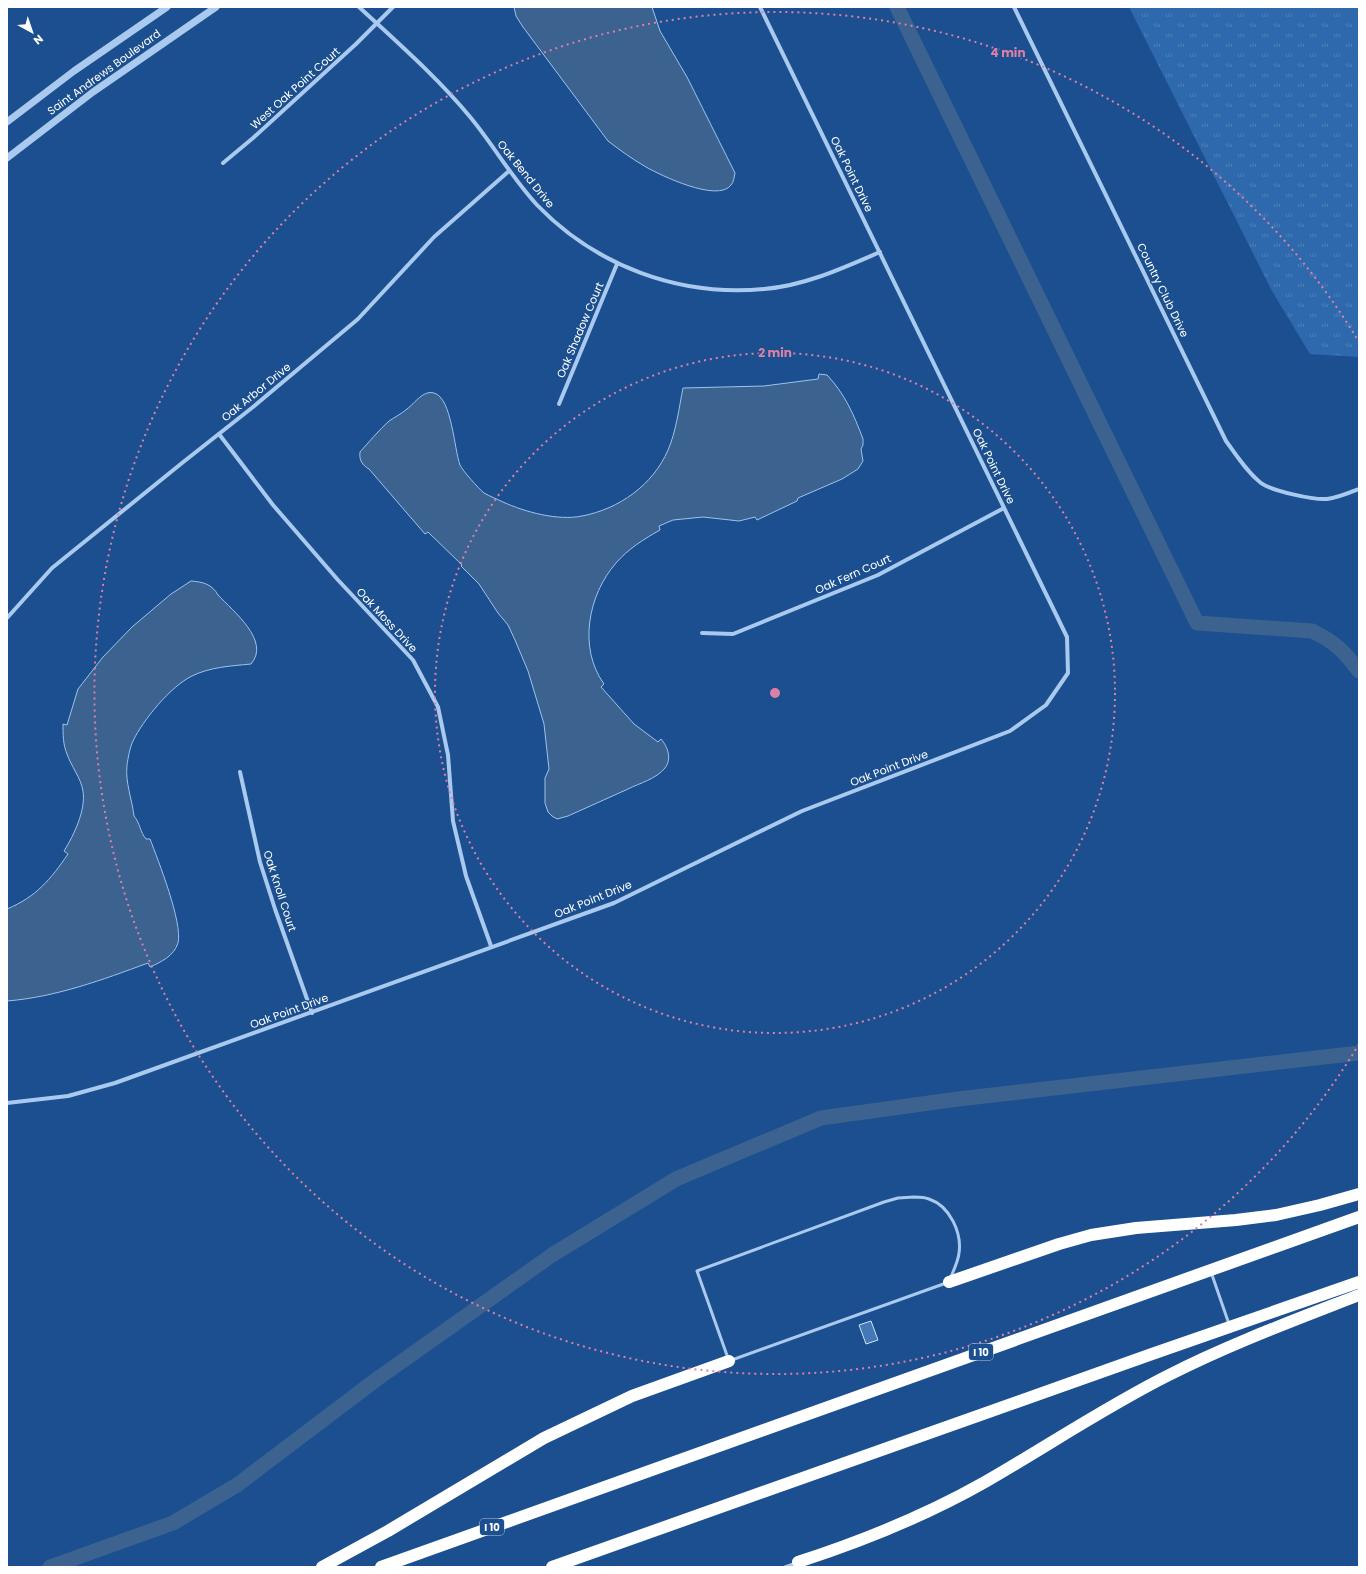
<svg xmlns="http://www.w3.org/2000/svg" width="1366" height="1574" viewBox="0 0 1366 1574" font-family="Poppins,sans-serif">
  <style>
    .grass { fill: url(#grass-tufts) }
    .water { fill: #3c6290; stroke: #9cc4f0 }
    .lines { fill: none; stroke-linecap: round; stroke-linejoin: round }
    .canal { stroke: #3c6290; stroke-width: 15 }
    .building { fill: #4478b7; stroke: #cfe3fa }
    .service { stroke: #a9c9ee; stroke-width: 3 }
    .minor { stroke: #a9c9ee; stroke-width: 4 }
    .tertiary { stroke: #a9c9ee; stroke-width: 7 }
    .motorway { stroke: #fff; stroke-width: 12 }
    .ring { fill: none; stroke: #dd80a5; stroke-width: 2; stroke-dasharray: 2 4 }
    .labels { text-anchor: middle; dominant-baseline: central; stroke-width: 3; stroke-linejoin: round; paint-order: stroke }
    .shield { fill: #1b4f8f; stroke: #bbcadd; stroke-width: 1 }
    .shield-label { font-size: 10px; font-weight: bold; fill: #fff }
    .street-label { font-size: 11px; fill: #fff; stroke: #1b4f8f }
    .centre { fill: #dd80a5; stroke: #1b4f8f; stroke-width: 2 }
    .ring-label { font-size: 12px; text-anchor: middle; font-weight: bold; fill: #dd80a5; stroke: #1b4f8f; stroke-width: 3; stroke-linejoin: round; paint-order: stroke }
  </style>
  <defs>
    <pattern id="grass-tufts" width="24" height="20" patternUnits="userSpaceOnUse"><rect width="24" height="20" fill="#2e69ad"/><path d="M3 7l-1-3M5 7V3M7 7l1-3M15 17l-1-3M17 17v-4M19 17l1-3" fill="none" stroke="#4d80b9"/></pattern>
  </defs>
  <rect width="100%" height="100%" fill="#1b4f8f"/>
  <path class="grass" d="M1129,7H1359V357L1310,354L1272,291Z"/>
  <g class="water">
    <path d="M514,7H652L660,31L687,77L735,173C734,177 734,182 731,185C718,203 660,175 646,167C632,159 620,150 608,141L523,27L516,16Z"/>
    <path d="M819,374L827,375C845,394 854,415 863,439V445L861,449L863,461L858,469L842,479L798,498L797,501L757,520L755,517L739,521L703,517L673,520L659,526L660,530C644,539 628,549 616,563C588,595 578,648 604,684L601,687L634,724L658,742L661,739C668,747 672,759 665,768C656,779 640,783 628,789C608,798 588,807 568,816L557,819L552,816L548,812L545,803V778L549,769L544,724L528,671L515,640L508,625L498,613L479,584L461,566L462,565L428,532L425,534L369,469C362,465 359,460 360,452C369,442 379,430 389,421C395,417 401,414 407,409C415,403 423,390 434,393C452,398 454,449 460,465C462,470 479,489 484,493C489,496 497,499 503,502C525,512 558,521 582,516C619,509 653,485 668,450C676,432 679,408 683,388L764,386L818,379Z"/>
    <path d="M191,581C203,582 212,584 218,595C233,611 271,641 251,664C231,666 210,667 192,676C171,686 143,720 133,741C130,747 128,758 127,765C125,782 132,799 134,816C140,823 140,832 146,839H150C158,860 183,923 178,943C174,956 161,962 150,967L148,963C102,980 56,997 7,1001V909C36,897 51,879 68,854L64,851C74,835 86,810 83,791C81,778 71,766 67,754C63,745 63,734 63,724L67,725L78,689L103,657L132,627L171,594Z"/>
  </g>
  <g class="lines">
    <g class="canal">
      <path d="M897,7L1197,623L1312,631C1335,642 1344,651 1359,671"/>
      <path d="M50,1567L173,1523L237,1485L377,1379L552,1255L676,1179L821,1118L958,1099L1359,1053"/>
    </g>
  </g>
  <path class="building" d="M871,1321L878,1340L866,1344L859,1325Z"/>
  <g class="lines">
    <g class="service">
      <path d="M914,1197C919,1197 924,1197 929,1199C950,1206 962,1233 959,1253C958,1263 952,1273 949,1282L729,1361L697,1271L884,1202L898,1198Z"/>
      <path d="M1211,1272L1229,1324"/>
      <path d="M785,1567L796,1563"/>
    </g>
    <g class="minor">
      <path d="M359,7C398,43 437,77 471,118C494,146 512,178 537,205C596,266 679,297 764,289C804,286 843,268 880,252"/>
      <path d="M1014,7L1226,441C1237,456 1247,472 1261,483C1272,491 1313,500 1327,499C1337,498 1349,493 1359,489"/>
      <path d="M223,163L253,138L356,44L393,7"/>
      <path d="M559,404L617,264"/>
      <path d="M219,434L273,505L338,580L413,660L438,707L448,755L453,821L466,876L491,946"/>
      <path d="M7,618L52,568L182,463L253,407L358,319L434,237L509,171"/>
      <path d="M702,633L733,634L878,575L1004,508"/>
      <path d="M240,772L260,862L275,909L312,1013"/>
      <path d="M7,1103L68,1096L115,1083L614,903L802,811L1010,731L1046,705L1068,673L1067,637L760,7"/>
    </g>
    <g class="tertiary">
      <path d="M7,122L74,71L167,7"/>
      <path d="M7,158L93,92L216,7"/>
    </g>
    <g class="motorway">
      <path d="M949,1282L1059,1244L1091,1235L1136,1228L1236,1220L1276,1215L1320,1205L1359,1194"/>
      <path d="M798,1562C863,1541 925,1516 985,1482C1046,1447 1105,1407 1169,1375C1230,1344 1295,1320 1359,1295"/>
      <path d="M322,1567L388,1531L544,1438L632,1396L729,1361"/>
      <path d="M381,1567L1359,1217"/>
      <path d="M552,1567L1152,1354L1359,1282"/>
    </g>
  </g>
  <g class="ring">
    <circle cx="775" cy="693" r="340"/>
    <path d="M1359 1044A681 681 0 1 1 1359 342"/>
  </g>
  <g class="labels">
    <g class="shield">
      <rect x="969" y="1344" width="24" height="16" rx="3"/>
      <rect x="480" y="1519" width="24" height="16" rx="3"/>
    </g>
    <g class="shield-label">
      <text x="981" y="1352">I 10</text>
      <text x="492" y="1527">I 10</text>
    </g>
    <g class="street-label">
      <text transform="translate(104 72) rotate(-36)">Saint Andrews Boulevard</text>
      <text transform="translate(295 88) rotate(-42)">West Oak Point Court</text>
      <text transform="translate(526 174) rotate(51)">Oak Bend Drive</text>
      <text transform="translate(852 174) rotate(64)">Oak Point Drive</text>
      <text transform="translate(1163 290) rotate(64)">Country Club Drive</text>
      <text transform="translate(580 330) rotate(-67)">Oak Shadow Court</text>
      <text transform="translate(256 392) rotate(-39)">Oak Arbor Drive</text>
      <text transform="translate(994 466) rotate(64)">Oak Point Drive</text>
      <text transform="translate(853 574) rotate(-24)">Oak Fern Court</text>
      <text transform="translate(387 620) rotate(47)">Oak Moss Drive</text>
      <text transform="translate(889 768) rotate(-21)">Oak Point Drive</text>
      <text transform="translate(280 891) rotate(72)">Oak Knoll Court</text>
      <text transform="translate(593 899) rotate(-22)">Oak Point Drive</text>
      <text transform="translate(289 1011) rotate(-20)">Oak Point Drive</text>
    </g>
  </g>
  <circle cx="775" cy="693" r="6" class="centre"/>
  <g class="ring-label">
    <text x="1008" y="57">4 min</text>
    <text x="775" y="357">2 min</text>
  </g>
  <rect width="1366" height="1574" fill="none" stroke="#ffffff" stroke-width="16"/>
  <g transform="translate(32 32) rotate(140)" stroke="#1b4f8f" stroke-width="3" paint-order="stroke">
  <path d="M0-3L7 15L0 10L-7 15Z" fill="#ffffff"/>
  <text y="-6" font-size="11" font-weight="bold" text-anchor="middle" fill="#ffffff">N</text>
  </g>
</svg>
